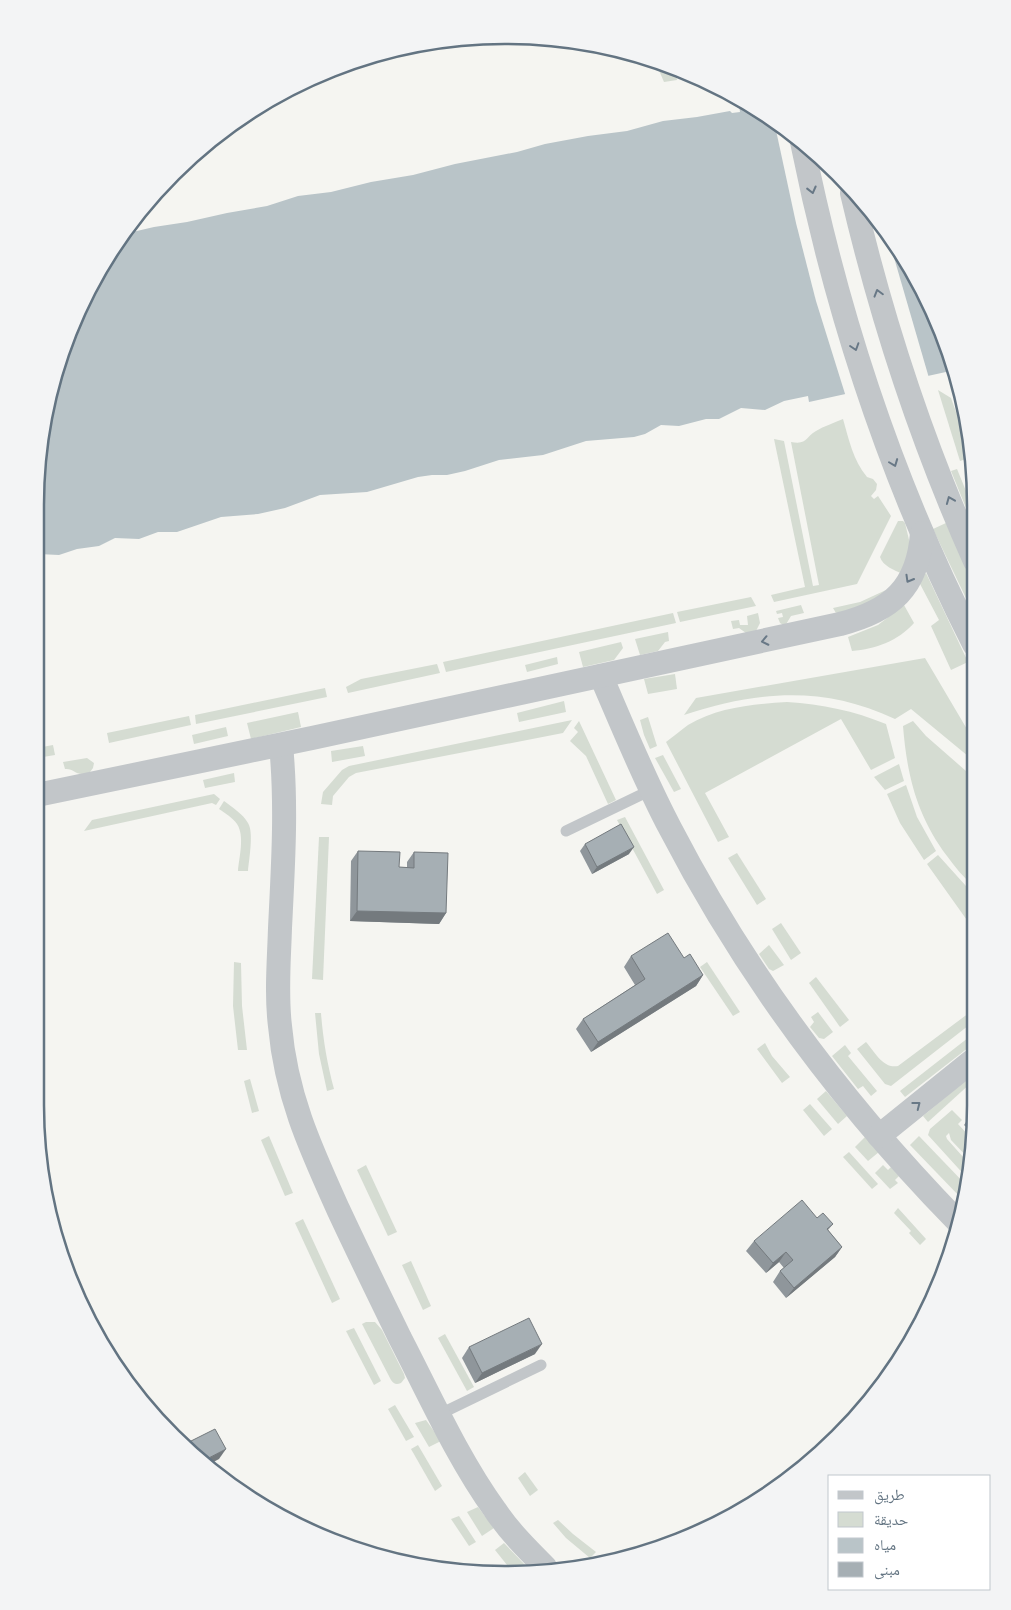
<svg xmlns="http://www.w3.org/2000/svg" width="1011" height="1610" viewBox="0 0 1011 1610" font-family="Raleway,'Noto Naskh Arabic',sans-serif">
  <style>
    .green { fill: #d5dcd2 }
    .water { fill: #b9c4c8 }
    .pier { fill: #f5f5f1 }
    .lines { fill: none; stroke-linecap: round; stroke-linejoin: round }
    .lane { stroke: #c2c6c9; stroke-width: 11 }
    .street { stroke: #c2c6c9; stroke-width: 24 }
    .wall { fill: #8f969b }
    .shaded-wall { fill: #747a7e }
    .building { fill: #a6afb4; stroke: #747a7e }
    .oneway { stroke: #687886 }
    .rim { fill: none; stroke: #637482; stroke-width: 2.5 }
  </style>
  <rect width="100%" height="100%" fill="#f5f5f1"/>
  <g class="green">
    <path d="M655,61L675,69L677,80L664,82Z"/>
    <path d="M938,390L951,398L972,457L960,461Z"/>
    <path d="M843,419C849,440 853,460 867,477L873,479L877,484L876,490L871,496L874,499L878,496L891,516L857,584L774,602L771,595L805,587L774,439L784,441L813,586L819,585L791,442C808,445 805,437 816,431C824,426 834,423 843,419Z"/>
    <path d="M957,469L975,513V530L951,471Z"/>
    <path d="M898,521H903L905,523L910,544L903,574C894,570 883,566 880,557Z"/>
    <path d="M946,523L974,585V615L933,529Z"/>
    <path d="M926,573L968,662L951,670L931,626L939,620L919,582Z"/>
    <path d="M886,590L878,603L836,613L833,608L860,602Z"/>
    <path d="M751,597L756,606L680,622L677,612Z"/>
    <path d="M801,605L804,613L791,616L785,626L780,623L778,618L783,617L782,613L777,614L776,611Z"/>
    <path d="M904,605L914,623C898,641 876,649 852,651L848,637L878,625Z"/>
    <path d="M673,613L676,623L446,672L443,662Z"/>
    <path d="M758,613L760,623L756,631L746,633L739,628L733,629L731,621L739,620L740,625H748L747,616Z"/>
    <path d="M668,632L669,641L665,642L658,651L640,655L635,639Z"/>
    <path d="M621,642L623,648L614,660L583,667L579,652Z"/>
    <path d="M557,657L558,664L527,672L525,665Z"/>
    <path d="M925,658L974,741V761L911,709L895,719C823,685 757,691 684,715L696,698Z"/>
    <path d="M437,664L440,673L348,693L346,687L361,679Z"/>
    <path d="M675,674L677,689L648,694L644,679Z"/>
    <path d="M325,688L327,697L196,724L195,715Z"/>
    <path d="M564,701L566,712L519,722L517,713Z"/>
    <path d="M787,702C822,704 854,711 886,724L895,758L871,770L841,719L705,793L729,837L718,842L666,742C674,736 681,730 688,725C718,707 754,704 787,702Z"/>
    <path d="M298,712L301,727L251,739L247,723Z"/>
    <path d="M189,716L191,725L109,743L107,733Z"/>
    <path d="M648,717L657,746L650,749L644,735L640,720Z"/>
    <path d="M572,720L563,733L356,773L349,777L333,796L332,805L321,804L323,792L342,770L349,766Z"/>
    <path d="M579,721L616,800L608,804L586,756L570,741L578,732L574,728Z"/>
    <path d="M913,721L926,736L974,778L973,885C963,877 955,867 947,856C917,816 907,776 903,726Z"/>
    <path d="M226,727L228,736L194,744L192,735Z"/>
    <path d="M53,745L55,755L37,758V748Z"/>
    <path d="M363,746L365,756L332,762L331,751Z"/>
    <path d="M663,755L681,789L674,792L655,758Z"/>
    <path d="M87,758L94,763L93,768L90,772C76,778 75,768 65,769L63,762Z"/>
    <path d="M899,764L904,781L885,790L874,777Z"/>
    <path d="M234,773L235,782L205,788L203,780Z"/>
    <path d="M906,785L917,817L936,851L924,860L900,823L887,794Z"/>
    <path d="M214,794L220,799L216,805L212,803L84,831L92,820Z"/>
    <path d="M224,801C232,807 243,814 248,823C254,832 249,860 248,871H238C239,858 245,836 237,824C233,818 225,813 219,809Z"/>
    <path d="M625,817L664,890L657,894L617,820Z"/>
    <path d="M319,837H329L323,980L312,979Z"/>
    <path d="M737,853L766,899L757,905L728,858Z"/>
    <path d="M938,855L966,886V898L973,915V919L969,923L927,864Z"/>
    <path d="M781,923L801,953L791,960L772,929Z"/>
    <path d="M769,945L784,965L773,971L769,969L759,954Z"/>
    <path d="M234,962L241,963L242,1006L247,1050H238L233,1006Z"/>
    <path d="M707,962L740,1012L733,1016L700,967Z"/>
    <path d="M816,977L849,1020L840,1027L809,983Z"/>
    <path d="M973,1010V1022L891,1086L885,1084L857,1049L866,1042C875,1052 883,1069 898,1066Z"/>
    <path d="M818,1012L833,1032L824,1039L819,1038L810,1027L814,1022L811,1017Z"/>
    <path d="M315,1013H321C323,1039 327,1063 334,1089L327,1091L319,1054Z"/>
    <path d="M973,1034V1044L905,1097L900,1091Z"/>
    <path d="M765,1043L772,1056L790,1077L782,1083L757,1049Z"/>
    <path d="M845,1045L851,1053L848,1056L877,1091L871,1096L863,1086L858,1089L832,1056Z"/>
    <path d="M972,1075V1082L928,1122L923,1116Z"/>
    <path d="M250,1079L259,1111L252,1113L244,1081Z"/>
    <path d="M826,1091L847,1116L838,1124L817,1099Z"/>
    <path d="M810,1104L832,1129L824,1136L803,1110Z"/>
    <path d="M952,1110L962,1120L958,1124L972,1139V1162L951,1140L949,1133L946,1136L947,1139L972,1167L968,1179L928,1135L930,1129Z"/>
    <path d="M269,1136L293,1193L285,1196L261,1140Z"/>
    <path d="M919,1136L967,1186L962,1199L910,1145Z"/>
    <path d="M865,1137L879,1152L868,1161L855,1147Z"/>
    <path d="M849,1152L878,1184L872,1189L843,1157Z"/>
    <path d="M366,1165L397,1232L388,1236L357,1170Z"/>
    <path d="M883,1165L888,1170L891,1167L899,1176L895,1180L898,1183L890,1189L875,1173Z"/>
    <path d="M898,1208L926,1239L920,1245L909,1233L911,1231L894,1213Z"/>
    <path d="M303,1219L340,1299L332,1303L295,1223Z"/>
    <path d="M411,1261L431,1306L423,1310L402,1265Z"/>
    <path d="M366,1322H375L382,1330L404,1374L405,1378L401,1383C396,1385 394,1384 391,1380L362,1324Z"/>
    <path d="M354,1328L381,1381L374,1385L346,1331Z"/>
    <path d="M445,1334L474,1387L467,1391L438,1338Z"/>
    <path d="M395,1405L414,1437L406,1441L388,1409Z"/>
    <path d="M426,1420L441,1441L429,1447L415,1423Z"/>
    <path d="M418,1445L442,1486L435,1491L411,1449Z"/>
    <path d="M525,1472L538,1490L530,1496L518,1478Z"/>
    <path d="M478,1507L494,1528L482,1536L467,1512Z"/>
    <path d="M459,1516L476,1542L469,1546L451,1519Z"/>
    <path d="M558,1520L573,1534L596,1552L590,1558L566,1538L553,1523Z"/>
    <path d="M504,1543L529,1569L511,1570L495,1550Z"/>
  </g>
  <path class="water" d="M746,104L792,132L879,219L927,297L955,370L809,402L808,396L784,401L765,410L741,408L719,419H706L679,426L661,425L645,434L634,437L586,441L543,455L499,460L465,471L447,475H432L418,477L367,492L320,495L285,508L258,514L221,517L177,532H158L139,539L115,538L99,546L77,549L59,555L38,554L39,444L71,325L124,234L154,227L187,222L227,213L267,206L298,196L331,192L371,182L413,175L455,164L517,152L545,144L588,136L627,131L663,121L697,117L730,111L732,113L740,112L739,105Z"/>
  <path class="pier" d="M774,121L792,132L879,219L886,230L929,378L846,397L816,301L796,223Z"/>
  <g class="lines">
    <g class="lane">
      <path d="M566,831L651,790"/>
      <path d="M440,1414L541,1365"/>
    </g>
    <g class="street">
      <path d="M802,142C837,316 894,487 974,644"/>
      <path d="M852,193C881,317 923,445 975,561"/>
      <path d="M601,676C623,727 644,779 670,828C745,973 843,1104 957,1221"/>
      <path d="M281,745C287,806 283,867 280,928C279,961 276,994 280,1026C286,1095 310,1147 338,1209C358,1252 379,1295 400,1338C429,1394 458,1459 495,1510C509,1531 527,1549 545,1567"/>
      <path d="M37,795L312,738L840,624C891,611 918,588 922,533"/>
      <path d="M879,1136L972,1061"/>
    </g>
  </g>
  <g class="wall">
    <path d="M585,844L629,854L592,874L580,851Z"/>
    <path d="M358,851L399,867H407V862L414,852L446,913L439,924L350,921L351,861Z"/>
    <path d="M631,956L684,958L703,975L696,986L591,1052L576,1029L583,1019L635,985L624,967Z"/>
    <path d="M972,1113V1133L964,1125Z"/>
    <path d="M817,1218L833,1224L828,1230L842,1247L835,1257L786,1298L773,1282L780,1271L784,1268L779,1262L766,1273L746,1251L754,1241Z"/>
    <path d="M469,1347L535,1354L475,1383L462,1358Z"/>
  </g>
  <g class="shaded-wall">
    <path d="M634,847L629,854L592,874L597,867Z"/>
    <path d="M357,911L446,913L439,924L350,921Z"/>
    <path d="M703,975L696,986L591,1052L598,1042Z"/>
    <path d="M842,1247L835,1257L786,1298L794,1288Z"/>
    <path d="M786,1252L779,1262L766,1273L773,1263Z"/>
    <path d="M542,1344L535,1354L475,1383L482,1373Z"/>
    <path d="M226,1449L219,1459L208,1465L203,1461Z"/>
  </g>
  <g class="building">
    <path d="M621,824L634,847L597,867L585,844Z"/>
    <path d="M358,851L400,852L399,867L414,868V852L448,853L446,913L357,911Z"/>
    <path d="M668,933L684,958L690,954L703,975L598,1042L583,1019L645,979L631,956Z"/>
    <path d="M802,1200L817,1218L823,1213L833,1224L827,1229L842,1247L794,1288L780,1271L793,1260L786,1252L773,1263L754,1241Z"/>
    <path d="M529,1318L542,1344L482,1373L469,1347Z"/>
    <path d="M215,1429L226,1449L203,1461L187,1443Z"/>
  </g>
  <defs><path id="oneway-chevron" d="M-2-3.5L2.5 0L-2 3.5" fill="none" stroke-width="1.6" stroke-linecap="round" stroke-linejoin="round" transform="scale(1.25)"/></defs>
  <g class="oneway">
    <use href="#oneway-chevron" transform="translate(812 190) rotate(76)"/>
    <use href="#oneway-chevron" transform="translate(878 293) rotate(-106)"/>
    <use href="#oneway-chevron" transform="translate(855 347) rotate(72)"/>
    <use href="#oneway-chevron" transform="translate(894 463) rotate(69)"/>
    <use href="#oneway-chevron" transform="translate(950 500) rotate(-112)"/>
    <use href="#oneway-chevron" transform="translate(909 579) rotate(120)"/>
    <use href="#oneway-chevron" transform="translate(765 641) rotate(168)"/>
    <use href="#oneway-chevron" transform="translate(917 1105) rotate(-38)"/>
  </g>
  <path d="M0 0H1011V1610H0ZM505 44H506A461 461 0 0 1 967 505V1105A461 461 0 0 1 506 1566H505A461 461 0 0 1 44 1105V505A461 461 0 0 1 505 44Z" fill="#f3f4f5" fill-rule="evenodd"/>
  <path class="rim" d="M505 44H506A461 461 0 0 1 967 505V1105A461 461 0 0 1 506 1566H505A461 461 0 0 1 44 1105V505A461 461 0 0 1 505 44Z"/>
  <rect x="828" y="1475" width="162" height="115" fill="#ffffff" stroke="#c1c7cd"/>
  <rect x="838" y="1491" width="25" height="8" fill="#c2c6c9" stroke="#c1c7cd"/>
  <text x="874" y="1500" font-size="15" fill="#637482">طريق</text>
  <rect x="838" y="1512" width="25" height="15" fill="#d5dcd2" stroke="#c1c7cd"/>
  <text x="874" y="1525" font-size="15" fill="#637482">حديقة</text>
  <rect x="838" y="1538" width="25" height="15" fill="#b9c4c8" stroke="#c1c7cd"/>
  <text x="874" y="1550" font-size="15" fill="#637482">مياه</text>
  <rect x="838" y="1562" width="25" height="15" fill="#a6afb4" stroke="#c1c7cd"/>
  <text x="874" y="1575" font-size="15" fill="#637482">مبنى</text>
</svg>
